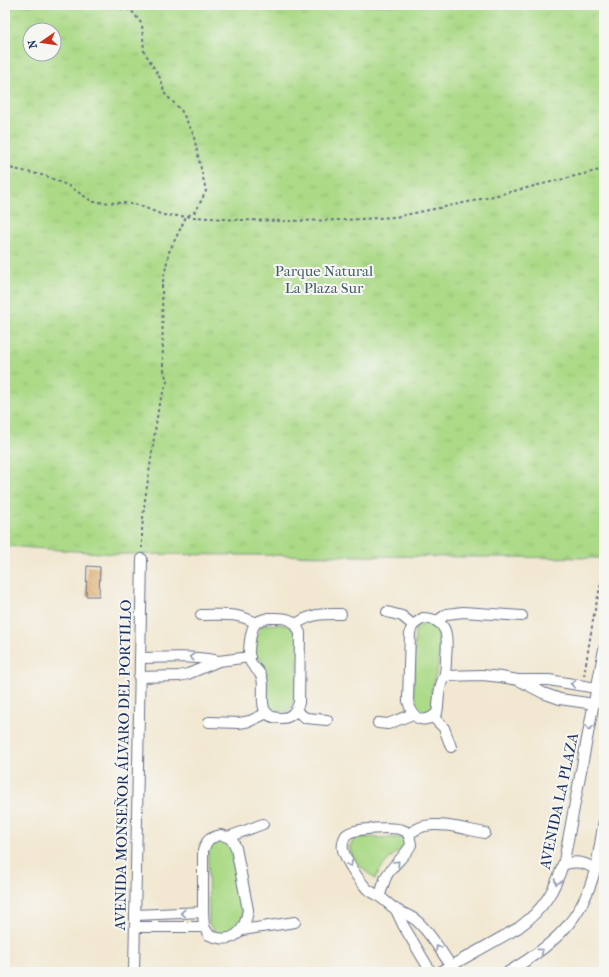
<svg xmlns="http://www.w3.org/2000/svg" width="609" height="977" viewBox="0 0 609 977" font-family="'IM FELL French Canon',serif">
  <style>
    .green { fill: #acda87; stroke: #648472 }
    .park { fill: url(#park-tufts); stroke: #648472; fill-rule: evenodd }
    .building { fill: url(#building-back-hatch) }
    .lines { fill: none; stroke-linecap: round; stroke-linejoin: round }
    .lane-casing { stroke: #667087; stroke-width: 6 }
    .street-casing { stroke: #667087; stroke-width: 12 }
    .path { stroke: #667087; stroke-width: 2; stroke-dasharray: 3 3; stroke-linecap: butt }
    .lane { stroke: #fff; stroke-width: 5 }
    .street { stroke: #fff; stroke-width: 10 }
    .oneway { stroke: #8d97ae }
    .labels { text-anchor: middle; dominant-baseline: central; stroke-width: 4; stroke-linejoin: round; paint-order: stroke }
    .park-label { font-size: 15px; fill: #3f5a68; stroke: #f6f6f2 }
    .street-label { font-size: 15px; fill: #1b2f5e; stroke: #f6f6f2 }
  </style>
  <defs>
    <pattern id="park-tufts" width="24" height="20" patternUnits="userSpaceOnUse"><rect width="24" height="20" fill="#acda87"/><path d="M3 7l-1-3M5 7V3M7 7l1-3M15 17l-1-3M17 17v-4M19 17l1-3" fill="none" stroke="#93bb77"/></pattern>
    <pattern id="building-back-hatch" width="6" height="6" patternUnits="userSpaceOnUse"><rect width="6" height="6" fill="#dea968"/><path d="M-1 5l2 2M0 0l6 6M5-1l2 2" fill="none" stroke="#b38a59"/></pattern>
  </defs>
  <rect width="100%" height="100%" fill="#f6f6f2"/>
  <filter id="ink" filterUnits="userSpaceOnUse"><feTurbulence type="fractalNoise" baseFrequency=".025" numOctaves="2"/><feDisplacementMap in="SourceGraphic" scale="8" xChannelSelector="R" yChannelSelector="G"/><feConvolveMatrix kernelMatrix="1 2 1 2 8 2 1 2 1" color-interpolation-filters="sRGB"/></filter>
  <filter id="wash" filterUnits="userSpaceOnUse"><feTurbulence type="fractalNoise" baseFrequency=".012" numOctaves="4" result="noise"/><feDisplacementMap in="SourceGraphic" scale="16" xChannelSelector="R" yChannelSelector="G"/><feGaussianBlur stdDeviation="0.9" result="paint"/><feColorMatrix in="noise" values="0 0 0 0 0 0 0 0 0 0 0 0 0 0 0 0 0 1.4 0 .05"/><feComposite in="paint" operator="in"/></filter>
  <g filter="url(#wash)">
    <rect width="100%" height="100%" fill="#f2e8d2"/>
    <g class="green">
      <path d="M426,623L437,627L441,644L437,670L432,688L433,712L422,714L413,702L415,629Z"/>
      <path d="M278,624L291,626L299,640L297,696L289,711L275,712L267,703C267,683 271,671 255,655V640L262,625Z"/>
      <path d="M356,837L403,838L406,845C393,855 382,864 375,879C363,869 354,863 349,847Z"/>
      <path d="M227,839L232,846L243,917L236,930L227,934H216L209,924L208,852L213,840Z"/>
    </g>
    <path class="park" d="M5,5H604V550L601,558L116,554L5,546ZM30,30H54V54H30Z"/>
    <g id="blocks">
      <path class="building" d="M87,566L100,567L99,596H86Z"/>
    </g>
  </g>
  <g filter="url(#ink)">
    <use href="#blocks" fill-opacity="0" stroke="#667087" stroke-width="1"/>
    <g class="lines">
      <g class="lane-casing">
        <path id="lane" d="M595,869L604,872"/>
      </g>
      <g class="street-casing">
        <g id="street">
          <path d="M387,612L402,616L413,625"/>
          <path d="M201,615C223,615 236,612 256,623"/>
          <path d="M269,618C284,618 293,616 300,633L299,703C296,710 292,718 282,718C254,719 266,692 262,678C260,671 255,669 251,663C247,656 250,631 255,624C258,620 264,619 269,618Z"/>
          <path d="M423,618C449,619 448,637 446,658C446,664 446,671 444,677C443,680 441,683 441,685C438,694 439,704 437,713C422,726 412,718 408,701L410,632L413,625Z"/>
          <path d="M437,621L447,614L463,612L522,616"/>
          <path d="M296,624C313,613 322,614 341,614"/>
          <path d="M140,658C167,658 193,655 219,661"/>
          <path d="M445,676L482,675L501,677L518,680H549L596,688L604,691"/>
          <path d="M139,677L179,676L188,674L219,661L250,657"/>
          <path d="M520,681L543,693L560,699L594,704"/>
          <path d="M296,711L306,718L327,720"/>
          <path d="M433,717L444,728L451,747"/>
          <path d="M209,722L239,723L250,721L267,713"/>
          <path d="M378,723L388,724L413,714"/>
          <path d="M408,834C414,831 419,827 425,826C443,822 467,830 485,833"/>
          <path d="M221,835C229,837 233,839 236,848L248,910C245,933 232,945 209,935L204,927L203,912V851C207,839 209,838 221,835Z"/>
          <path d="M228,837L263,824"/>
          <path d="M563,865C575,860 585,862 595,869"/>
          <path d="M379,896C383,889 383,882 387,875C394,864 405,856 411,845C410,839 410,834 405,831C396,826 353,828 346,835C343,839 342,846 343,850C347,863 358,879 367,889C371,892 376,894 380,897C386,901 391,907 397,910C404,914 412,916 418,922C431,934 441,951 451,966"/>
          <path d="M396,910L403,925L431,972"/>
          <path d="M135,915L203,912"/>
          <path d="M135,927H204"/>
          <path d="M242,930L295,922"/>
          <path d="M134,972L142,559"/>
          <path d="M440,972L518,928C543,910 555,891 564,861L604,649"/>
          <path d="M508,972C552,946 582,921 595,870C599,854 601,837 604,821"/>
        </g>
      </g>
      <g class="path">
        <path d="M91,5L131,10L142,24L144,51L160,78L165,94L181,110L193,133L206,191L196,211L186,217L169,252L162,286L163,366L167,382L159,404L144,507L142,530V548"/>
        <path d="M5,167L46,176L69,186L93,202L124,203L138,205L163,215L240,220L285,221L344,220L395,217L473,201L604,169"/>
        <path d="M584,676L594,614L604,570"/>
      </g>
      <use href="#lane" class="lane"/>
      <use href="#street" class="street"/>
    </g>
    <defs><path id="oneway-chevron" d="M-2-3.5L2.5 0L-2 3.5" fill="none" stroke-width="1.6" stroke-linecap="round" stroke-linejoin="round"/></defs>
    <g class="oneway">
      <use href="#oneway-chevron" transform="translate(192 657) rotate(-176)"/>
      <use href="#oneway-chevron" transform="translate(573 684) rotate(-171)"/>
      <use href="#oneway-chevron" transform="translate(589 728) rotate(100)"/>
      <use href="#oneway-chevron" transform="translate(397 863) rotate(-47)"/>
      <use href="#oneway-chevron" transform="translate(350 864) rotate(61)"/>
      <use href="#oneway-chevron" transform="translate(557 882) rotate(114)"/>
      <use href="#oneway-chevron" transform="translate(183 913) rotate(177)"/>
      <use href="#oneway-chevron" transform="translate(438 948) rotate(-124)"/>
      <use href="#oneway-chevron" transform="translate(541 951) rotate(-37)"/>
    </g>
  </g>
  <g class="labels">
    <g class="park-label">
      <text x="324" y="271">Parque Natural<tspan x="324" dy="17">La Plaza Sur</tspan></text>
    </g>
    <g class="street-label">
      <text transform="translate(123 765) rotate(-89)">AVENIDA MONSEÑOR ÁLVARO DEL PORTILLO</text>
      <text transform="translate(559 801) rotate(-78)">AVENIDA LA PLAZA</text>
    </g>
  </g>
  <rect width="609" height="977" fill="none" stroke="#f6f6f2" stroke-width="20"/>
  <g transform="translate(42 42) rotate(257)"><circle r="19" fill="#f6f6f2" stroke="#9ea6b7"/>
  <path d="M0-3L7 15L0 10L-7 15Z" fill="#c8321e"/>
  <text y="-6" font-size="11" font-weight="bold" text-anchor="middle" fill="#1b2f5e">N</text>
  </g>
</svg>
